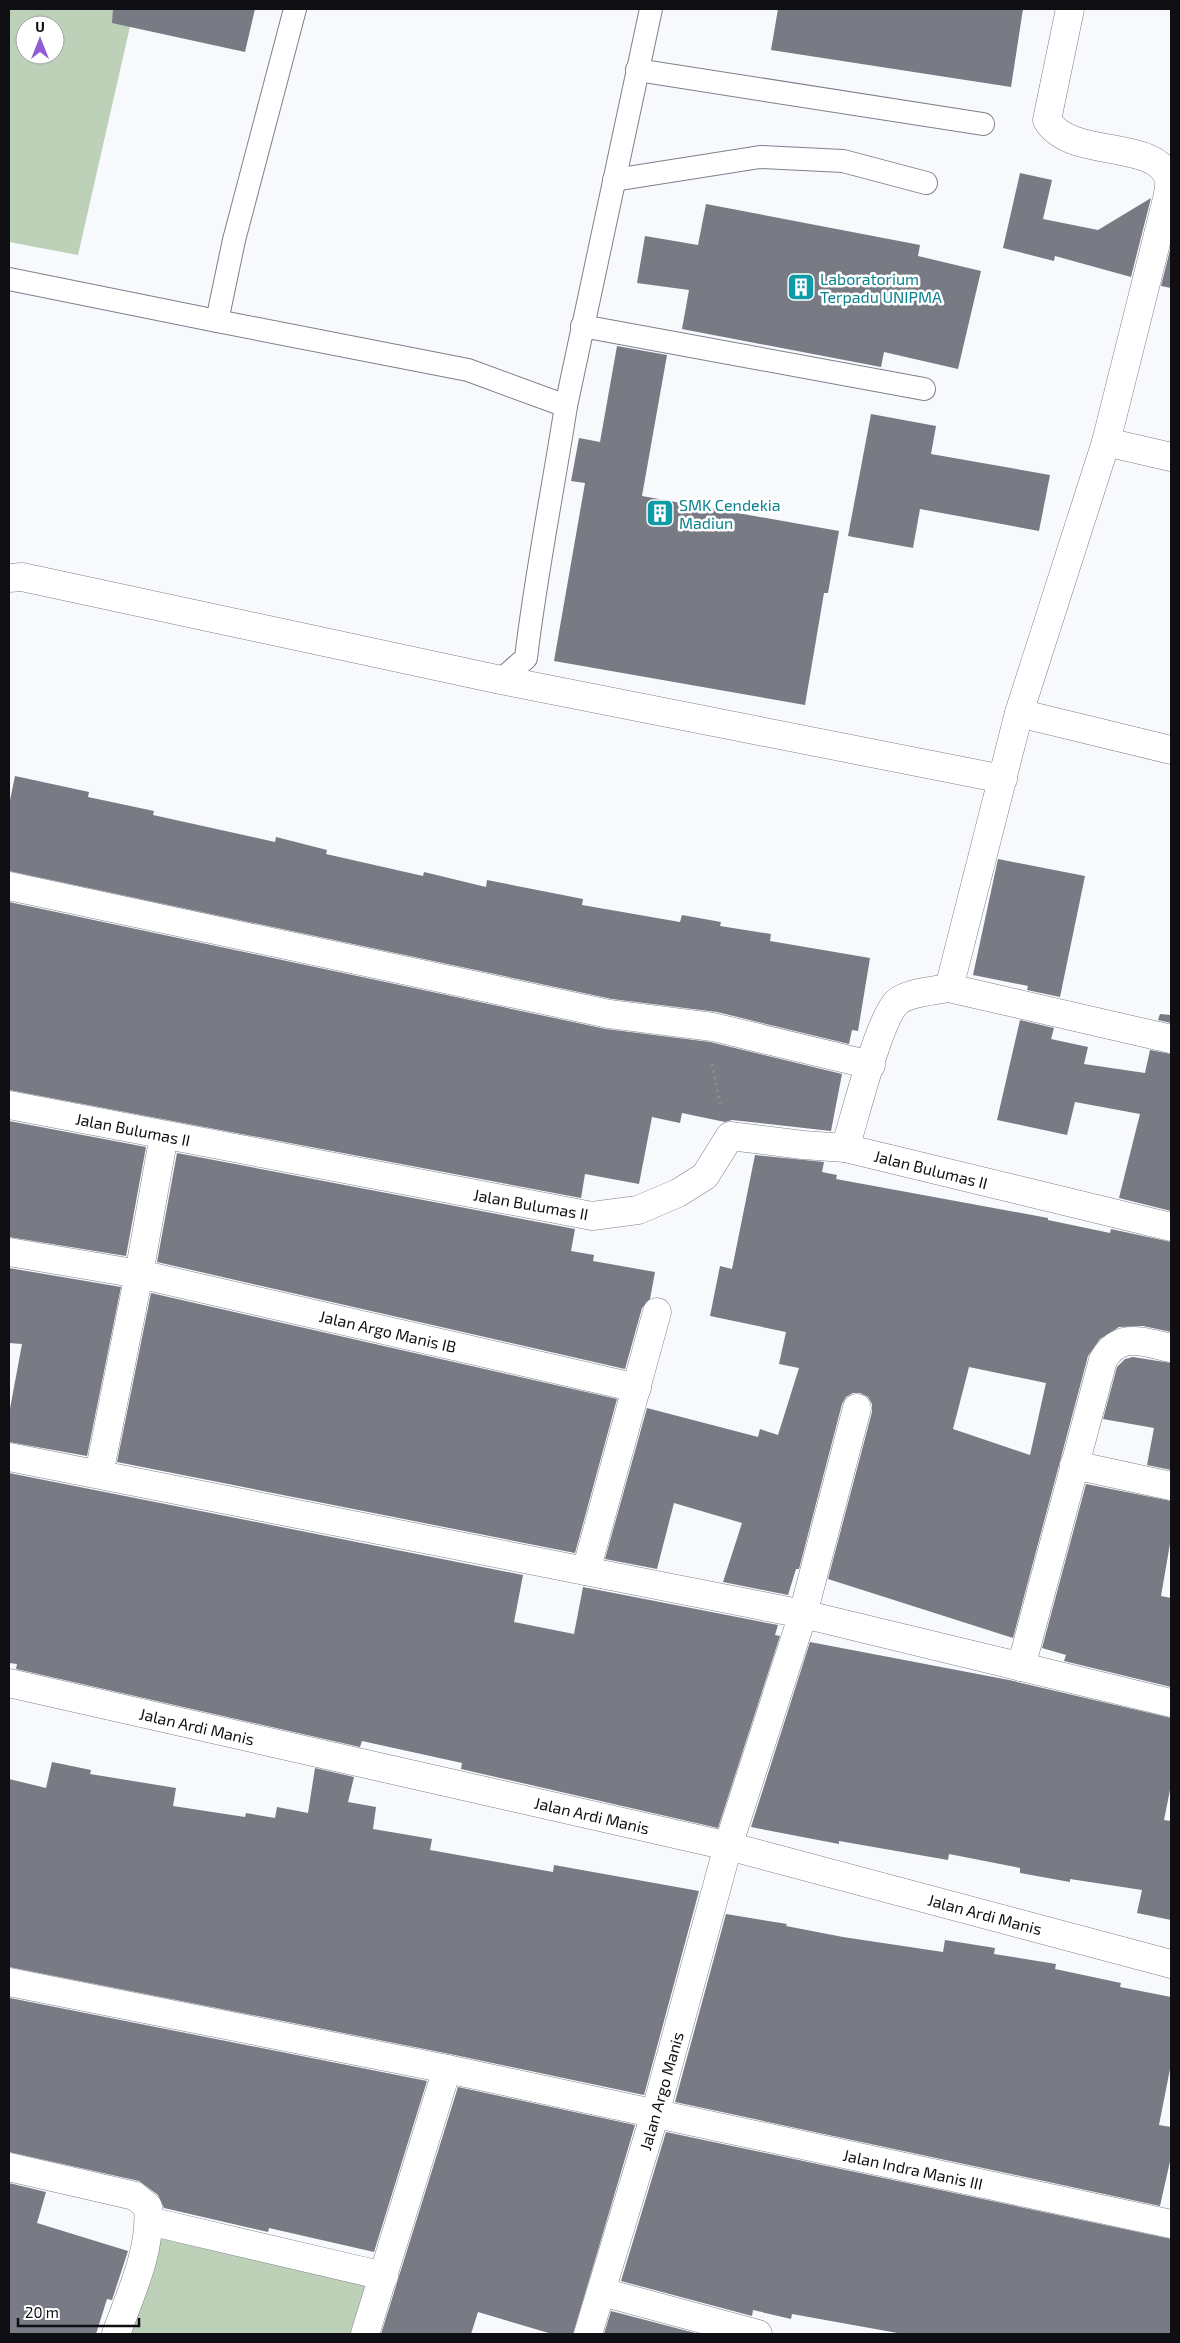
<svg xmlns="http://www.w3.org/2000/svg" width="1180" height="2343" viewBox="0 0 1180 2343" font-family="'Exo 2',sans-serif">
  <style>
    .green { fill: #bdd0b8; fill-rule: evenodd }
    .building { fill: #787a84; fill-rule: evenodd }
    .lines { fill: none; stroke-linecap: round; stroke-linejoin: round }
    .service-casing { stroke: #7e808a; stroke-width: 24 }
    .minor-casing { stroke: #7e808a; stroke-width: 29 }
    .path { stroke: #8b8c90; stroke-width: 3; stroke-dasharray: 2.5 4; stroke-linecap: butt }
    .service { stroke: #fff; stroke-width: 22 }
    .minor { stroke: #fff; stroke-width: 28 }
    .labels { text-anchor: middle; dominant-baseline: central; stroke-width: 5; stroke-linejoin: round; paint-order: stroke }
    .culture-label { font-size: 16px; fill: #0d838f; stroke: #fff; text-anchor: start }
    .street-label { font-size: 16px; fill: #0f0f13; stroke: #fff }
  </style>
  <rect width="100%" height="100%" fill="#f8f9fd"/>
  <g class="green">
    <path d="M9,9H134L78,255L9,242ZM25,25H55V55H25Z"/>
    <path d="M157,2231L371,2280L355,2334H123Z"/>
  </g>
  <g class="building">
    <path d="M113,9H255L245,52L112,23Z"/>
    <path d="M778,9H1023L1011,87L771,50Z"/>
    <path d="M1020,173L1052,180L1043,219L1098,230L1151,198L1131,277L1055,256L1054,261L1003,248Z"/>
    <path d="M706,204L920,245L918,256L981,271L958,369L884,352L881,367L682,329L689,290L637,283L645,236L698,245Z"/>
    <path d="M1171,246V288L1161,286Z"/>
    <path d="M617,346L667,355L642,496L839,531L828,593H824L805,705L554,661L585,483L571,481L579,438L600,442Z"/>
    <path d="M871,414L936,426L931,454L1050,475L1039,531L920,509L913,548L848,536Z"/>
    <path d="M15,776L89,792L88,797L154,811L153,815L275,842L276,837L327,850L326,854L423,876L424,872L486,887L487,880L583,899L582,905L680,922L682,915L721,922L720,926L771,934L770,941L870,958L858,1031L852,1030L849,1044L717,1012L612,999L9,871V805Z"/>
    <path d="M998,859L1085,876L1060,997L1027,990L1028,986L973,975Z"/>
    <path d="M9,902L606,1029L710,1042L842,1074L831,1131L732,1120L725,1122L682,1113L680,1123L652,1117L639,1184L585,1174L581,1198L9,1090Z"/>
    <path d="M1160,1014L1171,1015V1023L1158,1020Z"/>
    <path d="M1020,1020L1054,1028L1051,1039L1088,1047L1084,1064L1145,1073L1150,1050L1171,1054V1211L1119,1198L1140,1114L1075,1102L1067,1135L997,1120Z"/>
    <path d="M9,1121L146,1147L126,1256L9,1237Z"/>
    <path d="M177,1153L575,1229L571,1251L594,1255L593,1261L655,1272L650,1299L642,1308L625,1369L157,1262Z"/>
    <path d="M755,1155L824,1162L822,1172L837,1175L836,1179L1048,1218V1220L1110,1233L1111,1229L1171,1242V1332L1143,1326L1119,1327L1100,1339L1088,1356L1013,1638L828,1579L872,1412V1404L868,1397L860,1393H853L846,1397L842,1404L799,1569H796L788,1595L723,1582L742,1523L674,1503L657,1569L605,1559L647,1408L758,1437L760,1429L778,1435L799,1368L779,1364L786,1332L710,1316L720,1266L732,1269ZM969,1367L1046,1383L1030,1455L953,1429Z"/>
    <path d="M9,1268L121,1287L87,1456L9,1442V1414L22,1344L9,1343Z"/>
    <path d="M151,1293L617,1399L575,1553L117,1462Z"/>
    <path d="M1133,1357L1171,1363V1470L1147,1465L1154,1428L1103,1419L1117,1367L1125,1359Z"/>
    <path d="M9,1473L523,1575L514,1622L574,1634L583,1587L778,1625L775,1635L780,1636L718,1828L461,1769L462,1763L362,1741L360,1747L16,1669L17,1664L9,1663Z"/>
    <path d="M1086,1484L1171,1501V1538L1161,1596L1171,1598V1687L1064,1661L1066,1655L1042,1648Z"/>
    <path d="M810,1642L1009,1680L1171,1718V1785L1164,1820L1171,1821V1920L1137,1913L1142,1890L1070,1879V1882L1020,1873V1868L949,1854L948,1860L839,1841V1844L751,1827Z"/>
    <path d="M52,1762L91,1770L90,1774L176,1788L173,1806L245,1817L246,1813L275,1818L277,1807L308,1813L315,1768L354,1777L348,1802L376,1807L373,1829L432,1839L430,1850L553,1872L554,1865L699,1891L644,2095L450,2054L9,1967V1779L46,1788Z"/>
    <path d="M726,1914L787,1924L786,1926L843,1937L943,1952L945,1940L995,1948L994,1954L1056,1964L1055,1969L1121,1983L1120,1987L1171,1997V2064L1159,2125L1171,2127V2157L1160,2206L675,2102Z"/>
    <path d="M10,1998L427,2081L374,2252L269,2228L268,2232L164,2208L158,2195L139,2181L9,2152Z"/>
    <path d="M458,2087L635,2125L573,2334H552L478,2312L471,2334H381Z"/>
    <path d="M666,2132L1171,2239V2334H903L792,2314L791,2319L753,2310L752,2316L621,2281Z"/>
    <path d="M9,2183L46,2192L37,2223L128,2251L112,2300L107,2299L96,2334H9Z"/>
    <path d="M611,2311L699,2334H604Z"/>
  </g>
  <g class="lines">
    <g class="service-casing">
      <g id="service">
        <path d="M295,9L234,240L217,321L468,370L566,406C553,490 536,573 526,658L501,680"/>
        <path d="M637,70L983,124"/>
        <path d="M614,180L760,157L843,161L926,183"/>
        <path d="M9,279L217,321"/>
        <path d="M582,326L924,389"/>
        <path d="M566,406L651,9"/>
      </g>
    </g>
    <g class="minor-casing">
      <g id="minor">
        <path d="M1106,442L1171,457"/>
        <path d="M9,578L22,577L501,680L1003,779"/>
        <path d="M1019,713L1171,750"/>
        <path d="M9,886L609,1014L713,1027L871,1065"/>
        <path d="M949,988L1019,713L1106,442L1167,199C1168,193 1170,184 1169,179C1156,138 1070,160 1047,120L1070,9"/>
        <path d="M9,1105L592,1216L638,1210L678,1193L705,1176L730,1136L803,1145L845,1148L1171,1227"/>
        <path d="M845,1148C855,1118 878,1021 897,1002C907,993 936,990 949,988L1171,1039"/>
        <path d="M9,1252L139,1274L637,1388"/>
        <path d="M9,1457L803,1614L1171,1703"/>
        <path d="M1074,1465L1171,1486"/>
        <path d="M99,1474L139,1274L164,1135"/>
        <path d="M586,1571L657,1312"/>
        <path d="M1021,1667L1103,1360C1120,1331 1143,1342 1171,1348"/>
        <path d="M9,1683L728,1846L1171,1964"/>
        <path d="M9,1982L447,2069L1171,2224"/>
        <path d="M9,2167L135,2196L148,2207C152,2250 130,2295 116,2334"/>
        <path d="M149,2221L384,2276"/>
        <path d="M602,2292L758,2334"/>
        <path d="M365,2334L447,2069"/>
        <path d="M588,2334L655,2114L728,1846L803,1614L857,1408"/>
      </g>
    </g>
    <path class="path" d="M712,1064L720,1104"/>
    <use href="#service" class="service"/>
    <use href="#minor" class="minor"/>
  </g>
  <defs>
    <g id="building-square" transform="scale(1.4375)"><rect x="-9" y="-9" width="18" height="18" rx="4" fill="#0f9aa8" stroke="#fff"/><path d="M-4-6H4V6H1V3H-1V6H-4ZM-2.5-4.3h1.7v1.8h-1.7ZM.8-4.3h1.7v1.8H.8ZM-2.5-1h1.7V.8h-1.7ZM.8-1h1.7V.8H.8Z" fill="#fff"/></g>
  </defs>
  <g fill-rule="evenodd">
    <use href="#building-square" x="801" y="287"/>
    <use href="#building-square" x="660" y="513"/>
  </g>
  <g class="labels">
    <g class="culture-label">
      <text x="820" y="278">Laboratorium<tspan x="820" dy="18">Terpadu UNIPMA</tspan></text>
      <text x="679" y="504">SMK Cendekia<tspan x="679" dy="18">Madiun</tspan></text>
    </g>
    <g class="street-label">
      <text transform="translate(133 1129) rotate(11)">Jalan Bulumas II</text>
      <text transform="translate(931 1169) rotate(14)">Jalan Bulumas II</text>
      <text transform="translate(531 1204) rotate(10)">Jalan Bulumas II</text>
      <text transform="translate(388 1331) rotate(13)">Jalan Argo Manis IB</text>
      <text transform="translate(197 1726) rotate(13)">Jalan Ardi Manis</text>
      <text transform="translate(592 1815) rotate(13)">Jalan Ardi Manis</text>
      <text transform="translate(985 1914) rotate(15)">Jalan Ardi Manis</text>
      <text transform="translate(661 2091) rotate(-74)">Jalan Argo Manis</text>
      <text transform="translate(913 2169) rotate(12)">Jalan Indra Manis III</text>
    </g>
  </g>
  <rect width="1180" height="2343" fill="none" stroke="#0f0f13" stroke-width="20"/>
  <g transform="translate(40 40)"><circle r="24" fill="#ffffff" stroke="#9f9fa1"/>
  <path d="M0-4L9 19L0 12L-9 19Z" fill="#905bd3"/>
  <text y="-8" font-size="14" font-weight="bold" text-anchor="middle" fill="#0f0f13">U</text>
  </g>
  <path d="M18 2318v8h121v-8" fill="none" stroke="#0f0f13" stroke-width="2.5"/>
  <text x="25" y="2318" font-size="15" fill="#0f0f13" stroke="#ffffff" stroke-width="4" paint-order="stroke">20 m</text>
</svg>
